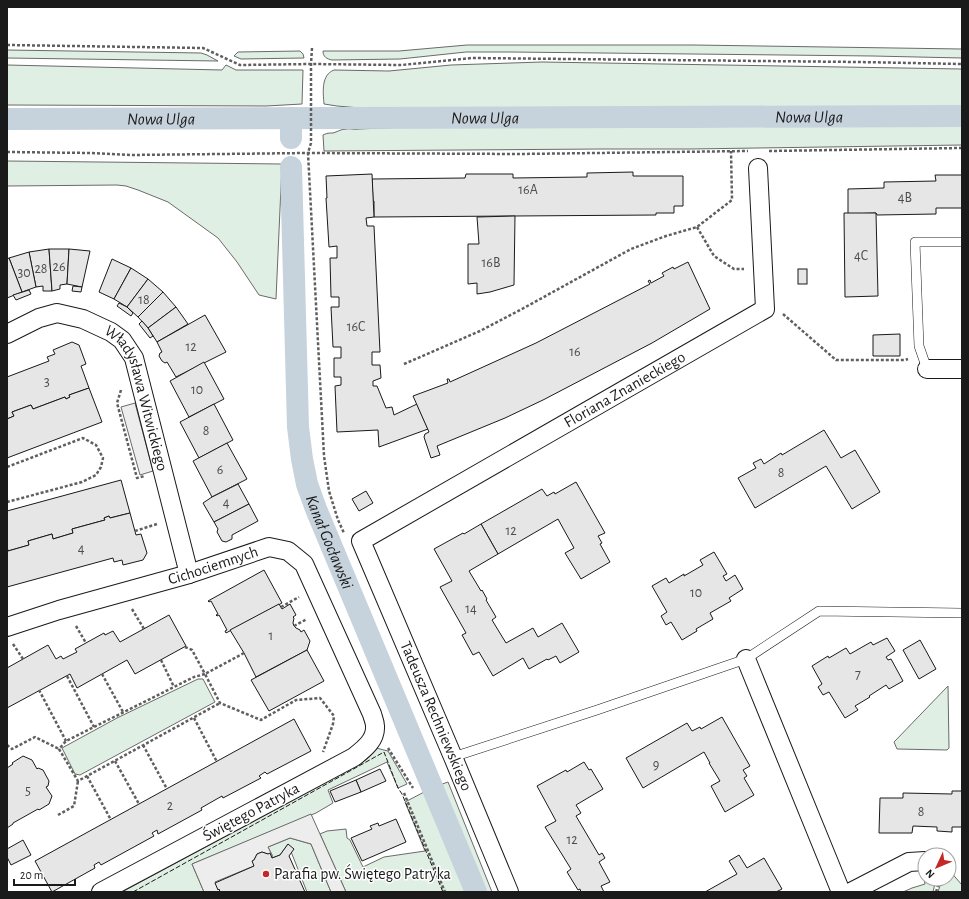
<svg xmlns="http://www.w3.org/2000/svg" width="969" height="899" viewBox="0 0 969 899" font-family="'Alegreya Sans',sans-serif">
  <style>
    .green { fill: #e0efe3; stroke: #6a6a6a }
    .parking { fill: #ededed; stroke: #6a6a6a }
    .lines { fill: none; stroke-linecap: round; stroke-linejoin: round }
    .canal { stroke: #c6d2dc; stroke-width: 22 }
    .building { fill: #e6e6e6; stroke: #1a1a1a }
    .service-casing { stroke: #1a1a1a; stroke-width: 10 }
    .minor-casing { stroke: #1a1a1a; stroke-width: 20 }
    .path { stroke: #5f5f5f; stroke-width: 2.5; stroke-dasharray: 3 2; stroke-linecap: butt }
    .service { stroke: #fff; stroke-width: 9 }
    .minor { stroke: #fff; stroke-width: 18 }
    .fence { stroke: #1a1a1a; stroke-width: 1; stroke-dasharray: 5 2; stroke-linecap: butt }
    .poi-dot { fill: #c62828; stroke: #fff; stroke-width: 1.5 }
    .labels { text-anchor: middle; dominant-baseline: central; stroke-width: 3; stroke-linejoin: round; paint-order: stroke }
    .number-label { font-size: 14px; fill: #4d4d4d }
    .street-label { font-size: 16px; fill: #1a1a1a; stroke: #fff }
    .poi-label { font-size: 16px; fill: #1a1a1a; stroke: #fff; text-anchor: start }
    .water-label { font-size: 17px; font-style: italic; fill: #1a1a1a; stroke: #fff }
  </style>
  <rect width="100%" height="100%" fill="#fff"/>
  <g class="green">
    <path d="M467,45H694L962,49V58L873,56L511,52H466L400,59L332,60C327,59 323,57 323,51H399Z"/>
    <path d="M7,50L201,53L207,55L218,61L7,58Z"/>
    <path d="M300,51L303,54L304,58L241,59L234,56L238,52Z"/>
    <path d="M542,62L962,69V111L885,109H521L360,108L337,106L324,104C323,92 321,75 334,70L389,71L451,65Z"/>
    <path d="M7,65L222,70L226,65L236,70H303L302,104L266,106L7,105Z"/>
    <path d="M555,126C691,128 826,125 962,126V145L690,149H600L324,151L323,135C327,133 329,133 333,133C337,132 341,129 346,129C350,128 354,130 359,129L406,127Z"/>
    <path d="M7,161L282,164L276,299L259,295L237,262L218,238L168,202L138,190L126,186L117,185L7,186Z"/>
    <path d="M198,679H203L215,702L80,775L75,774L62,748L117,718Z"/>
    <path d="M948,686L949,748L947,750L897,749L894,742Z"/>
    <path d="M376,748L388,751L407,784L398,788L387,762L328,790L333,803L316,813L192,864L204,892H122L361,763L369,757Z"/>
    <path d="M448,782L492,892H480L437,786Z"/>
    <path d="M428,790L471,892H346L320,834L327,831L346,829L347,838L350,840L363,867L384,857L425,851L405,802Z"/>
    <path d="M290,838L311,844L331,892H307L288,844L280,855L272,858V855L268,847Z"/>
    <path d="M925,864V879H936L933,892H903L912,888L925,884L921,865Z"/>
    <path d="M949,870L962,885V892H938L942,879H949Z"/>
  </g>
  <g class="parking">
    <path d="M135,403L153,471L140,475L121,407Z"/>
    <path d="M311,814L346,892H331L311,844L290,838L268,847L272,855V858L270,854H268L262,852L257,854L254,860V866L215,882L218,889H219L220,892H204L192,864Z"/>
  </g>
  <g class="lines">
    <g class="canal">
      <path id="s1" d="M7,119L962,116"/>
      <path d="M291,138V118"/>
      <path id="s2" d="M291,167L298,427L302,459L307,484L316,509L476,892"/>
    </g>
  </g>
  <g class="building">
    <path d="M633,172V176H683V206H674V213H656V215L374,217V201H373L372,179L465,178L466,174H513V178L587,177V173Z"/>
    <path d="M372,174L374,217L366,218L367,226H374L380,352H372V365H380L381,378L373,381V386H377L386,408L392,407L394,415L417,404L428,429L379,447L378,430L337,432L335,386L341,385V377H334V358H341V347H333L331,307H339V297H331L330,258H337V246L329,247L326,198H327L326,176Z"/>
    <path d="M935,175H962V208H936V214L877,215L876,213L848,214V189L884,188V182L936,181Z"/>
    <path d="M844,213H876L878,296L845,297Z"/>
    <path d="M515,216L514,285L490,292L477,294V283L468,284V244H479L477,217Z"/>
    <path d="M49,249L52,291H43V286L36,287L29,252Z"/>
    <path d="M49,249H69L67,284L60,285V289L52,291Z"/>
    <path d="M69,249L90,251L82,287L67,284Z"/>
    <path d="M29,252L36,287L22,292L9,258Z"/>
    <path d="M9,258L22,292L7,298V259Z"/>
    <path d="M112,259L131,268L114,299L99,292Z"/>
    <path d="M688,262L710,309L652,343L543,400L505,418L437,446L440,455L431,458L424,437L425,434L429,432L413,396L448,383L447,379H449L450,382L536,343L650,284L648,281L650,280L651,283L664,276L662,273L673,267L674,269Z"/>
    <path d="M131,268L148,279L127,307L114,299Z"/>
    <rect x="798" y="269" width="9" height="15"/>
    <path d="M148,279L163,292L138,317L127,307Z"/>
    <path d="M73,286L82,287L81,292L72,291Z"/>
    <path d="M29,290L31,294L16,300L13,295Z"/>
    <path d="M163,292L176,307L148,328L138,317Z"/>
    <path d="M119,303L127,307L133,313L131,316L117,306Z"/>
    <path d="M176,307L188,324L157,342L148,328Z"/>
    <path d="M205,315L226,352L176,377L167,362L165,363L162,361L159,356L160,353L162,352L157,342Z"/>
    <path d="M142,321L148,328L153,336L150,338L139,324Z"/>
    <path d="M900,334V356H873V335Z"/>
    <path d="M72,342L79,345L86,364L81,366L89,388L69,395L70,397L66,399L65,397L33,409L31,405L12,412L14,416L7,419V377L49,361L47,357L55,354L53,350Z"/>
    <path d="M204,362L224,399L189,417L170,381Z"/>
    <path d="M89,388L102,422L7,458V419L14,416L12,412L31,405L33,409L65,397L66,399L70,397L69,395Z"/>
    <path d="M214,404L233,440L199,458L180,422Z"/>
    <path d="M824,430L841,458L855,450L880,492L852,509L826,466L755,508L738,478L756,468L753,463L761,459L764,464L781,453L782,455Z"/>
    <path d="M227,443L247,479L212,497L193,461Z"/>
    <path d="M121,480L130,513L110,518L109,516L104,518L105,520L72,529L73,533L53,539L52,534L28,541L29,545L8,551L7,547V511Z"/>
    <path d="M576,482L605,533L598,536L602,543L600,544L610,562L581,579L565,553L574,548L564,530L558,519L498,554L481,524L542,489L547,496L554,492L555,494Z"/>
    <path d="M238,484L249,504L214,522L203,503L212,497Z"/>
    <path d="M366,491L373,503L359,511L352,499Z"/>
    <path d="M249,504L258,521L232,535V539L226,542L222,541L217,532L218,529L214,522Z"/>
    <path d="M130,513L136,535L141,534L147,553L143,560L123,565L122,560L114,562L113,558L7,587V547L8,551L29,545L28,541L52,534L53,539L73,533L72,529L105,520L104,518L109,516L110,518Z"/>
    <path d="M481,524L498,554L469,571L481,591L482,590L487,599L486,600L496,617L492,620L506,643L533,628L538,637L562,623L579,652L560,663L556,656L548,660L547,659L529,669L523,658L493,676L479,652L473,655L462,635L466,633L440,587L452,581L434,549L463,533L464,534Z"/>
    <path d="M714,552L727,574L723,576L726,581L735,575L743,589L729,598L731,601L710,613L713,619L696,629L697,631L682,640L671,622L666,625L661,616L667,612L652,586L666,578L669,583L684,574V576L703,565L700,560Z"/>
    <path d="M264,570L282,603L226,633L225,631L227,630L219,615L217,616L216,615L218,614L211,601L209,602L208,601Z"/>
    <path d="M279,604L282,609L290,604L296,615L293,617L294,618L293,623L294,626L296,628L300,630L301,632L304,630L310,641L307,650L256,677L244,653L230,630Z"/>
    <path d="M169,615L186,646L135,674L127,660L77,688L70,674L7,708V668L48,645L56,659L61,656L63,659L77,652L75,649L104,633L105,635L113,631L120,642Z"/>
    <path d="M887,638L895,651L886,657L888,660L891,659L903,681L889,689L886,685L869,696L870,697L855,706L858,710L845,718L829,692L823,695L818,687L822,684L812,666L828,656L829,658L846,648L850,654L871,642L873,645Z"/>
    <path d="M920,640L936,669L919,679L903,650Z"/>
    <path d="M307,650L324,681L269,711L251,680Z"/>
    <path d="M722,717L750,766L743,770L747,776L744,778L754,795L725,812L711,786L720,781L709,763H710L704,752L643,788L626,758L687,723L692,731L700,727L701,729Z"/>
    <path d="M294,719L311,751L267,774L265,772L259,776L261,778L223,798L222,796L201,808L202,810L158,834L157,830L152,833L154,836L101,865L99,862L94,865L95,868L52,892L35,861Z"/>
    <path d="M23,756L32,760L37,769L38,768L43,770L49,781L48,786L46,787L52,796L49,804L39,810L38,809L13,823V824L7,828V768L13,764L12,763Z"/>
    <path d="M584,762L589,770L591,769L603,789L576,805L581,813L576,816L599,855L602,853L605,858L599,862L610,882L601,886L604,892H581L580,889L578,890L567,872L571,869L545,827L556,821L537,786L566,770L567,772Z"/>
    <path d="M380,769L386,781L361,792L356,780Z"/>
    <path d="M356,780L361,792L335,802L330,791Z"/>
    <path d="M952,791H962V827H952V832L937,831V827L913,826L912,833H879L880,798H903V793L952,794Z"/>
    <path d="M396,819L406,842L362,861L351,838L372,829L370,826L378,823L379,826Z"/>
    <path d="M23,840L31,855L11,865L7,857V849Z"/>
    <path d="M288,844L294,849L289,856L305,892H220L219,889L218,890L215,883L254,866L252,861L254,860L257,854L262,852L268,854L270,853L272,858L280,855Z"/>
    <path d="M739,855L747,868L764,858L782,889L776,892H705L737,874L729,861Z"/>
  </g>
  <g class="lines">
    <g class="service-casing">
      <g id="service">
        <path d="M927,369L919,346L915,242H962"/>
        <path d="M453,757L597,710L746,659L819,611L962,613"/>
      </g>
    </g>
    <g class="minor-casing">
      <g id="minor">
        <path id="s3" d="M7,334L39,318L57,313L83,319L111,332L122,340L134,358L189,574"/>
        <path d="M927,369H962"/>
        <path id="s4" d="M7,627L59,610L189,574L269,547L288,551L304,564L372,714C373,718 375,722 375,726C376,740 364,749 354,757L101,892"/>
        <path d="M746,659L841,892"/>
        <path id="s5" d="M509,892L453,757L361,541L765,309L758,168"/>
        <path d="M851,892L909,862L925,861"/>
      </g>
    </g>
    <g class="path">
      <path d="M7,45L203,48L240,65L311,64L402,65L472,58L859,62L962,64"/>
      <path d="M312,48L311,64V143L308,153L324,456L329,491L338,520L344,533"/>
      <path d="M769,151L962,148"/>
      <path d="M7,152L91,153L130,155L308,153L520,154L748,151"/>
      <path d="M697,227L714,256L734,269H744"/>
      <path d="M783,314L836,360H905L908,359"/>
      <path d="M404,364L480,331L522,309L631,249L666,236L697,227L732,200L731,151"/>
      <path d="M121,390L117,403L137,478L145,476"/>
      <path d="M7,467L83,438L96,445L103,458L101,467L96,475L82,482L7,502"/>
      <path d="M135,531L157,524"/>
      <path d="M281,607L299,597"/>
      <path d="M132,609L144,629"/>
      <path d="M76,626L86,643"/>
      <path d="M294,626L307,619"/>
      <path d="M13,644L23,659"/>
      <path d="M185,647L192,650L205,674L194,677L66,741L59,749L78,781L220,703"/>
      <path d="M244,653L205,674L220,703L261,720L296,700L320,698L334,716L333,724L323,752"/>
      <path d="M161,660L174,687"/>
      <path d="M102,674L123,712"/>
      <path d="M67,676L94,727"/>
      <path d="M39,690L66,741"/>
      <path d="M194,718L217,762"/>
      <path d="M7,745L12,749L35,737L59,749"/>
      <path d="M143,745L167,789"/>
      <path d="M388,748L413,788"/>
      <path d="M115,761L139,804"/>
      <path d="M87,776L111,820"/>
      <path d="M404,793L445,892"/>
      <path d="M58,815L74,806L78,781"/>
      <path d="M936,892L940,879"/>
    </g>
    <use href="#service" class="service"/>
    <use href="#minor" class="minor"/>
    <path class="fence" d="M133,892L384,752L398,788L402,794L443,892"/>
  </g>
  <circle class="poi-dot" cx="266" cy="874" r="4"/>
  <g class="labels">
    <g class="number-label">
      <text x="528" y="190">16A</text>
      <text x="905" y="198">4B</text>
      <text x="861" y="256">4C</text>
      <text x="491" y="263">16B</text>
      <text x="59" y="267">26</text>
      <text x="41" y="269">28</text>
      <text x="24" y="273">30</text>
      <text x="144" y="300">18</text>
      <text x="356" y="327">16C</text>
      <text x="191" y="347">12</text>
      <text x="575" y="352">16</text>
      <text x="47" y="382">3</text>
      <text x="197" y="390">10</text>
      <text x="206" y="431">8</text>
      <text x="220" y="470">6</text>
      <text x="781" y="473">8</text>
      <text x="226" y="503">4</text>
      <text x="511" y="531">12</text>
      <text x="81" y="549">4</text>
      <text x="696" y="593">10</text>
      <text x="471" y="609">14</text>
      <text x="271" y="636">1</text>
      <text x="858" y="674">7</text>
      <text x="656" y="765">9</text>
      <text x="28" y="791">5</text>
      <text x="170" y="806">2</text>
      <text x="921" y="812">8</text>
      <text x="572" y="840">12</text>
    </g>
    <g class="street-label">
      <text stroke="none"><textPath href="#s5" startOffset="685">Floriana Znanieckiego</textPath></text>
      <text stroke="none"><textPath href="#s3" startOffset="185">Władysława Witwickiego</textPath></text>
      <text stroke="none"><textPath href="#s4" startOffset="215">Cichociemnych</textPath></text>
      <text transform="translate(436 716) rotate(67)">Tadeusza Rechniewskiego</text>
      <text transform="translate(251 812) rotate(-28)">Świętego Patryka</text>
    </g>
    <g class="poi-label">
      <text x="274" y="874">Parafia pw. Świętego Patryka</text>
    </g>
    <g class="water-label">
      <text stroke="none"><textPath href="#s1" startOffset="802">Nowa Ulga</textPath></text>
      <text stroke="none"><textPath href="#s1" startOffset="478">Nowa Ulga</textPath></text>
      <text stroke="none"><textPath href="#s1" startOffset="154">Nowa Ulga</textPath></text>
      <text stroke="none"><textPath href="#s2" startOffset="380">Kanał Gocławski</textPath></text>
    </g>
  </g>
  <rect width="969" height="899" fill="none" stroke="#1a1a1a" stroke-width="16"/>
  <g transform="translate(937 867) rotate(226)"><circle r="19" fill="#ffffff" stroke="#a3a3a3"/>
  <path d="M0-3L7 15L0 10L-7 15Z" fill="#c62828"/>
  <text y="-6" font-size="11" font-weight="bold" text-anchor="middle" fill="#1a1a1a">N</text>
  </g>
  <path d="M14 879v6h61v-6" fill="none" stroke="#1a1a1a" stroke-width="2"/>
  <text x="20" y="879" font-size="12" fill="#1a1a1a" stroke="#ffffff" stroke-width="3" paint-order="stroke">20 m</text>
</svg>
